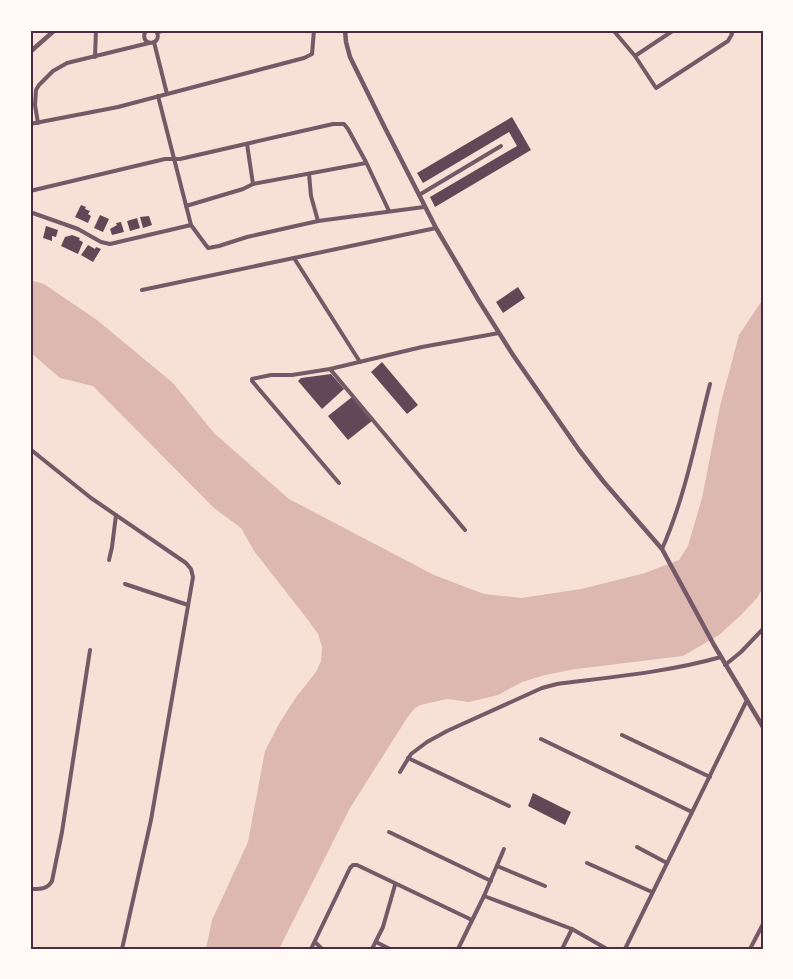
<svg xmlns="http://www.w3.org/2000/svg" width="793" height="979" viewBox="0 0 793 979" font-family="'Nunito Sans',sans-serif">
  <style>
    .water { fill: #dcb8b0 }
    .building { fill: #644757 }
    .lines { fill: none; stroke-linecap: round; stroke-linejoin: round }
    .minor { stroke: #755966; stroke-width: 4 }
    .tertiary { stroke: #755966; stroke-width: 4.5 }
    .neatline { fill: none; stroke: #4a2c40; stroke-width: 2 }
  </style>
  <rect width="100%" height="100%" fill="#f7e1d7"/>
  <path class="water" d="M30,280L44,284L97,320L173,383L214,433L289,499L434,575L484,594L521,598L581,589L645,573L679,560L688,546L702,498L720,406L739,335L763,299V588L757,598L741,615L719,635L683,656L576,669L545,675L522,682L498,695L469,702L447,699L420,705L414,709L407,718L350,808L279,949H206L212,920L248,842L265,751L280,722L297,696L316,672L321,661L322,647L318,634L308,620L254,551L241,528L214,508L93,386L60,378L30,352Z"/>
  <g class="building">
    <path d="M512,117L531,150L435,207L430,197L517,146L509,132L423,183L417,173Z"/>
    <path d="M81,205L86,207L85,209L90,211L88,214L91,216L88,223L75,217Z"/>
    <path d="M100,215L109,219L103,232L94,228Z"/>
    <path d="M149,216L152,225L143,228L140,217Z"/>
    <path d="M137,218L140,228L130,231L127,221Z"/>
    <path d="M121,222L124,232L112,235L110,229L117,225L116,223Z"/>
    <path d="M46,226L58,230L56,237L52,236V241L43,238Z"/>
    <path d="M72,235L80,238L79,240L83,242L78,254L61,246L65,237Z"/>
    <path d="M88,245L95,249L96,247L101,249L93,262L81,255Z"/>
    <path d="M518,287L525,298L503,313L496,302Z"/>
    <path d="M382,362L418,405L407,414L371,372Z"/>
    <path d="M331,374L344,389L322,409L298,381L301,378Z"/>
    <path d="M352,397L372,421L348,440L328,416Z"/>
    <path d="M533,793L571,812L565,825L528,806Z"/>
  </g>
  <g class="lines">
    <g class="minor">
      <path d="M146,30C137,47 165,47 156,30"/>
      <path d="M613,30L635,56L656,88L728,41L732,34L730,30"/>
      <path d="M157,32L167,30"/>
      <path d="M154,42L167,94"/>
      <path d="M635,56L674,30"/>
      <path d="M95,57L96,30"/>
      <path d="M158,96L191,225L208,248L219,246L247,237L318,221L424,207"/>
      <path d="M38,123L35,105L36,90L39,85L53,71L67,63L149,43"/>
      <path d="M30,124L118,107L304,58L312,54L314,30"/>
      <path d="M247,144L253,184"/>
      <path d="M309,174L311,196L318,221"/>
      <path d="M30,191L165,159H180L333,124H344L348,129L366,162L389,211"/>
      <path d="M419,195L501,146"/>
      <path d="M186,206L243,189L253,184L366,163"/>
      <path d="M30,212L78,229L101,242L110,244L191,225"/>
      <path d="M294,258L360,362"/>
      <path d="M142,290L436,228"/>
      <path d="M330,369L465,530"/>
      <path d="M30,449L91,498L186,563L191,569L193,577L151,820L122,949"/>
      <path d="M339,483L252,381V379L271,375H292L330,369L422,347L499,333"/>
      <path d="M662,549C685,497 696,439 710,384"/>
      <path d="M109,560L112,547L116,515"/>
      <path d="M125,584L188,605"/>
      <path d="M725,665L741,652L763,629"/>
      <path d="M622,735L710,777"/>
      <path d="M541,739L692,812"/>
      <path d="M408,758L509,806"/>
      <path d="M400,772L411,754L427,742L447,731L542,688L557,684C612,677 668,672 721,657"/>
      <path d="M389,832L491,881"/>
      <path d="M637,847L667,863"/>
      <path d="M587,863L652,892"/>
      <path d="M497,866L545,886"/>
      <path d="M30,889C39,889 47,890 52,881L62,832L90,650"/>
      <path d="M484,896L572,929L607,949"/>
      <path d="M315,942L322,949"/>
      <path d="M376,942L390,949"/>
      <path d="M311,949L350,868L353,865H357L472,920"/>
      <path d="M372,949L383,927L395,885"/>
      <path d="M458,949L484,896L504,849"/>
      <path d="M562,949L572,929"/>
      <path d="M625,949L747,700"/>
      <path d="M750,949L763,924"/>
    </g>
    <g class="tertiary">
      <path d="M345,30L346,42L350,57L384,126L436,228L479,301L513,355L579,450L603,481L662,549L714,645L763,727"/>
      <path d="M30,52L55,30"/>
    </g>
  </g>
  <rect width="793" height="979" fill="none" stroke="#fffaf5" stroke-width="63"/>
  <rect x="32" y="32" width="730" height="916" class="neatline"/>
</svg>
